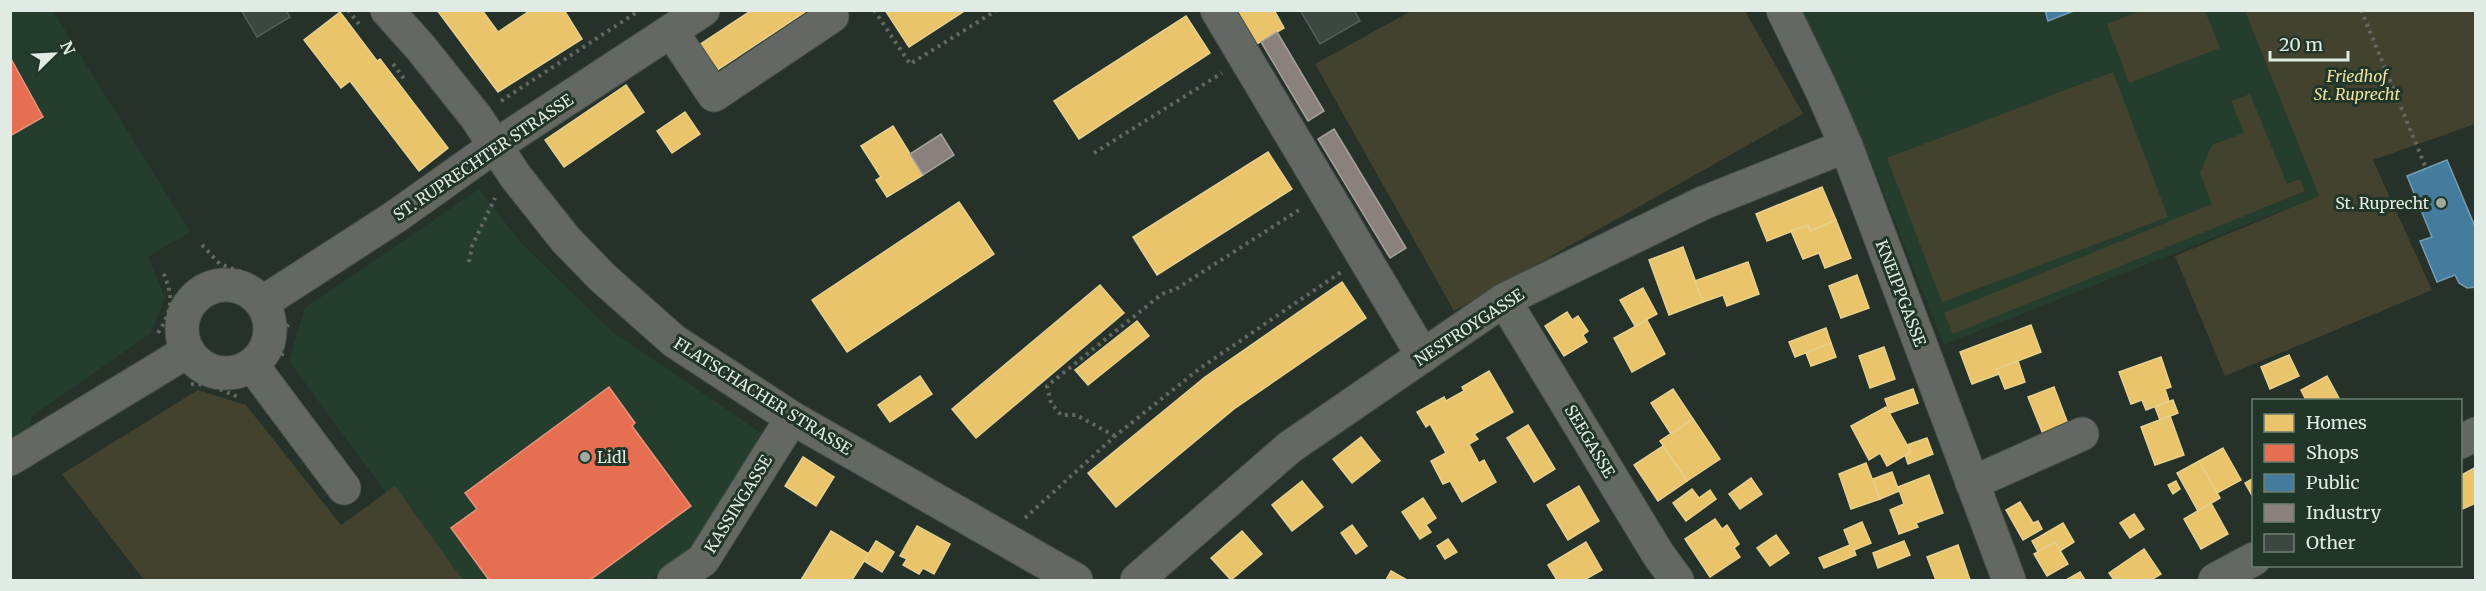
<svg xmlns="http://www.w3.org/2000/svg" width="2486" height="591" viewBox="0 0 2486 591" font-family="Merriweather,serif">
  <style>
    .built { fill: #253d2d }
    .green { fill: #43422e }
    .homes { fill: #e9c46a; stroke: #e6d08e; stroke-width: 1.5 }
    .shops { fill: #e76f51; stroke: #e5947d; stroke-width: 1.5 }
    .public { fill: #457b9d; stroke: #739db2; stroke-width: 1.5 }
    .industry { fill: #8a817c; stroke: #a4a19b; stroke-width: 1.5 }
    .building { fill: #3d4742; stroke: #535e59; stroke-width: 1.5 }
    .lines { fill: none; stroke-linecap: round; stroke-linejoin: round }
    .minor-casing { stroke: #444e48; stroke-width: 35 }
    .path { stroke: #626762; stroke-width: 4; stroke-dasharray: 3 4.5; stroke-linecap: butt }
    .minor { stroke: #646862; stroke-width: 33 }
    .poi-dot { fill: #9eaaa2; stroke: #223529; stroke-width: 2 }
    .labels { text-anchor: middle; dominant-baseline: central; stroke-width: 6; stroke-linejoin: round; paint-order: stroke }
    .park-label { font-size: 16px; font-style: italic; fill: #ece19e; stroke: #223529 }
    .street-label { font-size: 16px; fill: #dfebe3; stroke: #223529 }
    .poi-label { font-size: 16px; fill: #dfebe3; stroke: #223529; text-anchor: end }
  </style>
  <rect width="100%" height="100%" fill="#26312a"/>
  <g class="built">
    <path d="M10,11H53L190,232L148,257L165,297L151,333L32,416L30,426L11,438Z"/>
    <path d="M1801,11H2245L2319,196L1944,345L1863,142Z"/>
    <path d="M479,189L521,243L614,333L763,434L714,522L676,561L649,580H463L395,486L386,493L289,361L305,308Z"/>
  </g>
  <g class="green">
    <path d="M2143,10L2205,11L2220,48L2129,83L2107,24Z"/>
    <path d="M1411,11H1745L1803,114L1454,311L1315,64Z"/>
    <path d="M2245,11H2475V124L2373,160L2432,290L2225,376L2175,256L2319,196Z"/>
    <path d="M2113,72L2168,217L1942,302L1887,158Z"/>
    <path d="M2250,94L2287,184L2300,179L2305,191L1953,334L1944,313L2212,204L2200,173L2212,145L2244,133L2231,101Z"/>
    <path d="M198,390L246,405L341,525L395,486L463,580H144L62,474Z"/>
  </g>
  <g class="homes">
    <path d="M437,10H482L498,32L531,10H564L582,39L498,92Z"/>
    <path d="M752,10H808L713,73L696,47Z"/>
    <path d="M885,10H966L909,47Z"/>
    <path d="M1235,10H1274L1284,28L1255,45Z"/>
    <path d="M340,12L377,61L380,59L448,148L419,171L350,81L341,88L304,40Z"/>
    <path d="M1186,16L1210,53L1079,139L1054,101Z"/>
    <path d="M626,85L644,112L564,167L545,140Z"/>
    <path d="M685,112L700,134L672,153L657,131Z"/>
    <path d="M893,126L923,175L887,197L876,180L881,177L861,146Z"/>
    <path d="M1268,152L1292,189L1157,275L1133,237Z"/>
    <path d="M1822,187L1836,220L1810,231L1808,225L1767,241L1756,214Z"/>
    <path d="M959,202L994,254L847,352L812,300Z"/>
    <path d="M1836,220L1851,258L1825,268L1819,253L1803,259L1791,231L1808,225L1810,231Z"/>
    <path d="M1683,247L1703,302L1669,315L1649,260Z"/>
    <path d="M1748,262L1759,294L1727,306L1723,295L1703,302L1695,281Z"/>
    <path d="M1857,275L1869,308L1841,318L1829,286Z"/>
    <path d="M1342,282L1366,318L1234,409L1116,507L1088,473L1205,377Z"/>
    <path d="M1100,285L1124,313L976,438L952,409Z"/>
    <path d="M1643,288L1657,314L1635,326L1620,300Z"/>
    <path d="M1567,312L1572,320L1578,316L1588,331L1583,335L1587,342L1564,356L1545,326Z"/>
    <path d="M1647,320L1665,354L1632,372L1614,338Z"/>
    <path d="M1137,321L1149,336L1088,385L1075,370Z"/>
    <path d="M2031,325L2041,352L1997,369L1999,374L1972,384L1960,352Z"/>
    <path d="M1826,328L1831,343L1795,357L1789,342Z"/>
    <path d="M1831,343L1836,357L1811,366L1806,353Z"/>
    <path d="M1884,347L1895,379L1870,388L1859,356Z"/>
    <path d="M2289,355L2299,376L2270,389L2261,367Z"/>
    <path d="M2161,357L2171,387L2165,389L2169,401L2146,410L2142,400L2131,404L2119,372Z"/>
    <path d="M2018,361L2025,382L2005,389L1997,369Z"/>
    <path d="M1489,371L1513,412L1474,434L1478,439L1469,444L1479,463L1484,460L1496,482L1462,502L1450,481L1443,484L1431,461L1446,453L1430,424L1426,427L1417,412L1444,397L1446,401L1464,391L1462,387Z"/>
    <path d="M920,376L932,394L890,422L878,405Z"/>
    <path d="M2327,376L2340,400H2306L2301,390Z"/>
    <path d="M2054,387L2068,424L2043,434L2028,397Z"/>
    <path d="M1673,389L1693,419L1671,434L1651,403Z"/>
    <path d="M1913,389L1918,403L1890,413L1885,399Z"/>
    <path d="M2173,400L2178,413L2160,420L2155,407Z"/>
    <path d="M1886,407L1911,452L1887,466L1880,453L1869,460L1851,426Z"/>
    <path d="M2170,416L2184,455L2155,465L2141,427Z"/>
    <path d="M1693,419L1720,459L1687,481L1660,441Z"/>
    <path d="M1528,425L1555,469L1534,482L1507,438Z"/>
    <path d="M1361,437L1380,461L1352,483L1333,459Z"/>
    <path d="M1927,438L1933,454L1908,464L1905,455L1911,452L1907,445Z"/>
    <path d="M1663,446L1687,481L1658,501L1634,465Z"/>
    <path d="M2223,448L2241,480L2217,493L2199,461Z"/>
    <path d="M803,457L834,477L816,506L785,486Z"/>
    <path d="M2199,461L2220,498L2198,511L2177,473Z"/>
    <path d="M1866,463L1880,499L1851,509L1839,474Z"/>
    <path d="M2476,467V503L2460,510V476Z"/>
    <path d="M1892,472L1899,491L1880,499L1873,479Z"/>
    <path d="M1929,475L1943,513L1916,523L1918,527L1899,534L1890,510L1904,504L1898,487Z"/>
    <path d="M1751,478L1762,494L1740,509L1729,494Z"/>
    <path d="M2254,478V499L2245,483Z"/>
    <path d="M1302,481L1323,507L1292,531L1272,505Z"/>
    <path d="M2176,481L2180,489L2173,494L2168,485Z"/>
    <path d="M1579,486L1599,521L1568,540L1547,505Z"/>
    <path d="M1692,489L1699,498L1710,490L1716,499L1686,521L1673,503Z"/>
    <path d="M1423,498L1436,518L1426,525L1431,532L1420,539L1402,512Z"/>
    <path d="M2020,502L2033,523L2038,521L2042,529L2023,540L2006,510Z"/>
    <path d="M2211,503L2228,534L2201,549L2184,519Z"/>
    <path d="M2134,514L2144,529L2130,538L2120,523Z"/>
    <path d="M1715,519L1722,529L1727,525L1739,544L1734,548L1740,557L1710,577L1685,539Z"/>
    <path d="M1862,522L1871,543L1854,550L1856,555L1824,568L1819,558L1850,545L1844,530Z"/>
    <path d="M2063,523L2074,542L2060,551L2055,542L2038,552L2032,541Z"/>
    <path d="M1352,525L1367,546L1356,554L1341,533Z"/>
    <path d="M917,526L950,544L934,574L923,568L919,574L903,565L907,559L900,556Z"/>
    <path d="M831,531L869,554L864,561L852,580H801Z"/>
    <path d="M1242,531L1262,554L1231,580L1211,558Z"/>
    <path d="M1776,535L1789,553L1770,566L1757,548Z"/>
    <path d="M1448,539L1457,552L1445,559L1437,546Z"/>
    <path d="M876,541L894,552L882,572L864,561Z"/>
    <path d="M1904,541L1910,555L1878,568L1873,553Z"/>
    <path d="M1586,542L1602,570L1584,580H1557L1548,565Z"/>
    <path d="M2055,542L2068,564L2047,576L2034,554Z"/>
    <path d="M1958,545L1970,580H1936L1927,557Z"/>
    <path d="M2144,549L2161,574L2151,580H2114L2109,573Z"/>
    <path d="M1391,571L1407,580H1386Z"/>
    <path d="M2080,572L2085,580H2066Z"/>
  </g>
  <g class="shops">
    <path d="M10,57L43,117L10,136Z"/>
    <path d="M609,387L635,423L632,426L691,506L590,580H489L451,528L477,509L465,493Z"/>
  </g>
  <g class="public">
    <path d="M2045,10H2076L2048,21Z"/>
    <path d="M2447,160L2476,229V287L2467,288L2459,283L2455,275L2437,282L2420,241L2432,237L2407,176Z"/>
  </g>
  <g class="industry">
    <path d="M1277,32L1324,111L1308,121L1261,42Z"/>
    <path d="M1334,129L1406,248L1390,258L1318,139Z"/>
    <path d="M941,134L954,155L923,175L910,154Z"/>
  </g>
  <g class="building">
    <path d="M241,10H286L290,17L257,37Z"/>
    <path d="M1300,10H1354L1360,21L1320,44Z"/>
  </g>
  <g class="lines">
    <g class="minor-casing">
      <g id="minor">
        <path d="M387,10L421,48L476,117L516,177L566,240L603,278L674,341L792,418L1076,580"/>
        <path d="M1217,10L1423,356"/>
        <path d="M1783,10L1823,93L1846,146L2009,580"/>
        <path d="M671,31L714,95L832,16L828,10"/>
        <circle cx="226" cy="329" r="44"/>
        <path d="M1504,300L1658,554L1677,580"/>
        <path d="M262,303L395,217L495,146L703,10"/>
        <path d="M252,365L344,488"/>
        <path d="M2460,442L2476,434"/>
        <path d="M10,459L188,351"/>
        <path d="M1972,483L2082,434"/>
        <path d="M674,580L703,560L792,418"/>
        <path d="M1137,580L1290,447L1504,300L1703,203L1846,146"/>
        <path d="M2215,580L2254,559"/>
      </g>
    </g>
    <g class="path">
      <path d="M348,10L359,24"/>
      <path d="M874,10L910,64L997,10"/>
      <path d="M2361,10L2426,168"/>
      <path d="M393,64L405,80"/>
      <path d="M501,101L640,10"/>
      <path d="M1094,153L1222,73"/>
      <path d="M202,245L220,264L249,275"/>
      <path d="M469,262L472,246L495,198"/>
      <path d="M158,333C173,309 174,296 162,270"/>
      <path d="M282,356L284,332L290,321"/>
      <path d="M191,384L210,385L238,397"/>
      <path d="M1115,436L1076,415H1061L1051,403L1047,386L1162,294L1176,289L1302,208"/>
      <path d="M1025,518L1115,436L1199,369L1341,272"/>
    </g>
    <use href="#minor" class="minor"/>
  </g>
  <g class="poi-dot">
    <circle cx="2441" cy="203" r="6"/>
    <circle cx="585" cy="457" r="6"/>
  </g>
  <g class="labels">
    <g class="park-label">
      <text x="2357" y="76">Friedhof<tspan x="2357" dy="18">St. Ruprecht</tspan></text>
    </g>
    <g class="street-label">
      <text transform="translate(483 157) rotate(-34)">ST. RUPRECHTER STRASSE</text>
      <text transform="translate(1901 293) rotate(69)">KNEIPPGASSE</text>
      <text transform="translate(1469 327) rotate(-33)">NESTROYGASSE</text>
      <text transform="translate(763 396) rotate(32)">FLATSCHACHER STRASSE</text>
      <text transform="translate(1590 441) rotate(59)">SEEGASSE</text>
      <text transform="translate(738 504) rotate(-58)">KASSINGASSE</text>
    </g>
    <g class="poi-label">
      <text x="2429" y="203">St. Ruprecht</text>
      <text x="597" y="457" text-anchor="start">Lidl</text>
    </g>
  </g>
  <rect width="2486" height="591" fill="none" stroke="#dfebe3" stroke-width="24"/>
  <rect x="2252" y="399" width="210" height="168" fill="#223529" stroke="#6e7e73" stroke-width="1.5"/>
  <rect x="2264" y="414" width="30" height="18" fill="#e9c46a" stroke="#6e7e73" stroke-width="1.5"/>
  <text x="2306" y="429" font-size="18" fill="#dfebe3">Homes</text>
  <rect x="2264" y="444" width="30" height="18" fill="#e76f51" stroke="#6e7e73" stroke-width="1.5"/>
  <text x="2306" y="459" font-size="18" fill="#dfebe3">Shops</text>
  <rect x="2264" y="474" width="30" height="18" fill="#457b9d" stroke="#6e7e73" stroke-width="1.5"/>
  <text x="2306" y="489" font-size="18" fill="#dfebe3">Public</text>
  <rect x="2264" y="504" width="30" height="18" fill="#8a817c" stroke="#6e7e73" stroke-width="1.5"/>
  <text x="2306" y="519" font-size="18" fill="#dfebe3">Industry</text>
  <rect x="2264" y="534" width="30" height="18" fill="#3d4742" stroke="#6e7e73" stroke-width="1.5"/>
  <text x="2306" y="549" font-size="18" fill="#dfebe3">Other</text>
  <g transform="translate(54 54) rotate(66)" stroke="#223529" stroke-width="4.5" paint-order="stroke">
  <path d="M0-4.5L10 22L0 15L-10 22Z" fill="#dfebe3"/>
  <text y="-9" font-size="16" font-weight="bold" text-anchor="middle" fill="#dfebe3">N</text>
  </g>
  <path d="M2270 51v9h78v-9" fill="none" stroke="#dfebe3" stroke-width="3"/>
  <text x="2279" y="51" font-size="18" fill="#dfebe3" stroke="#223529" stroke-width="4.5" paint-order="stroke">20 m</text>
</svg>
